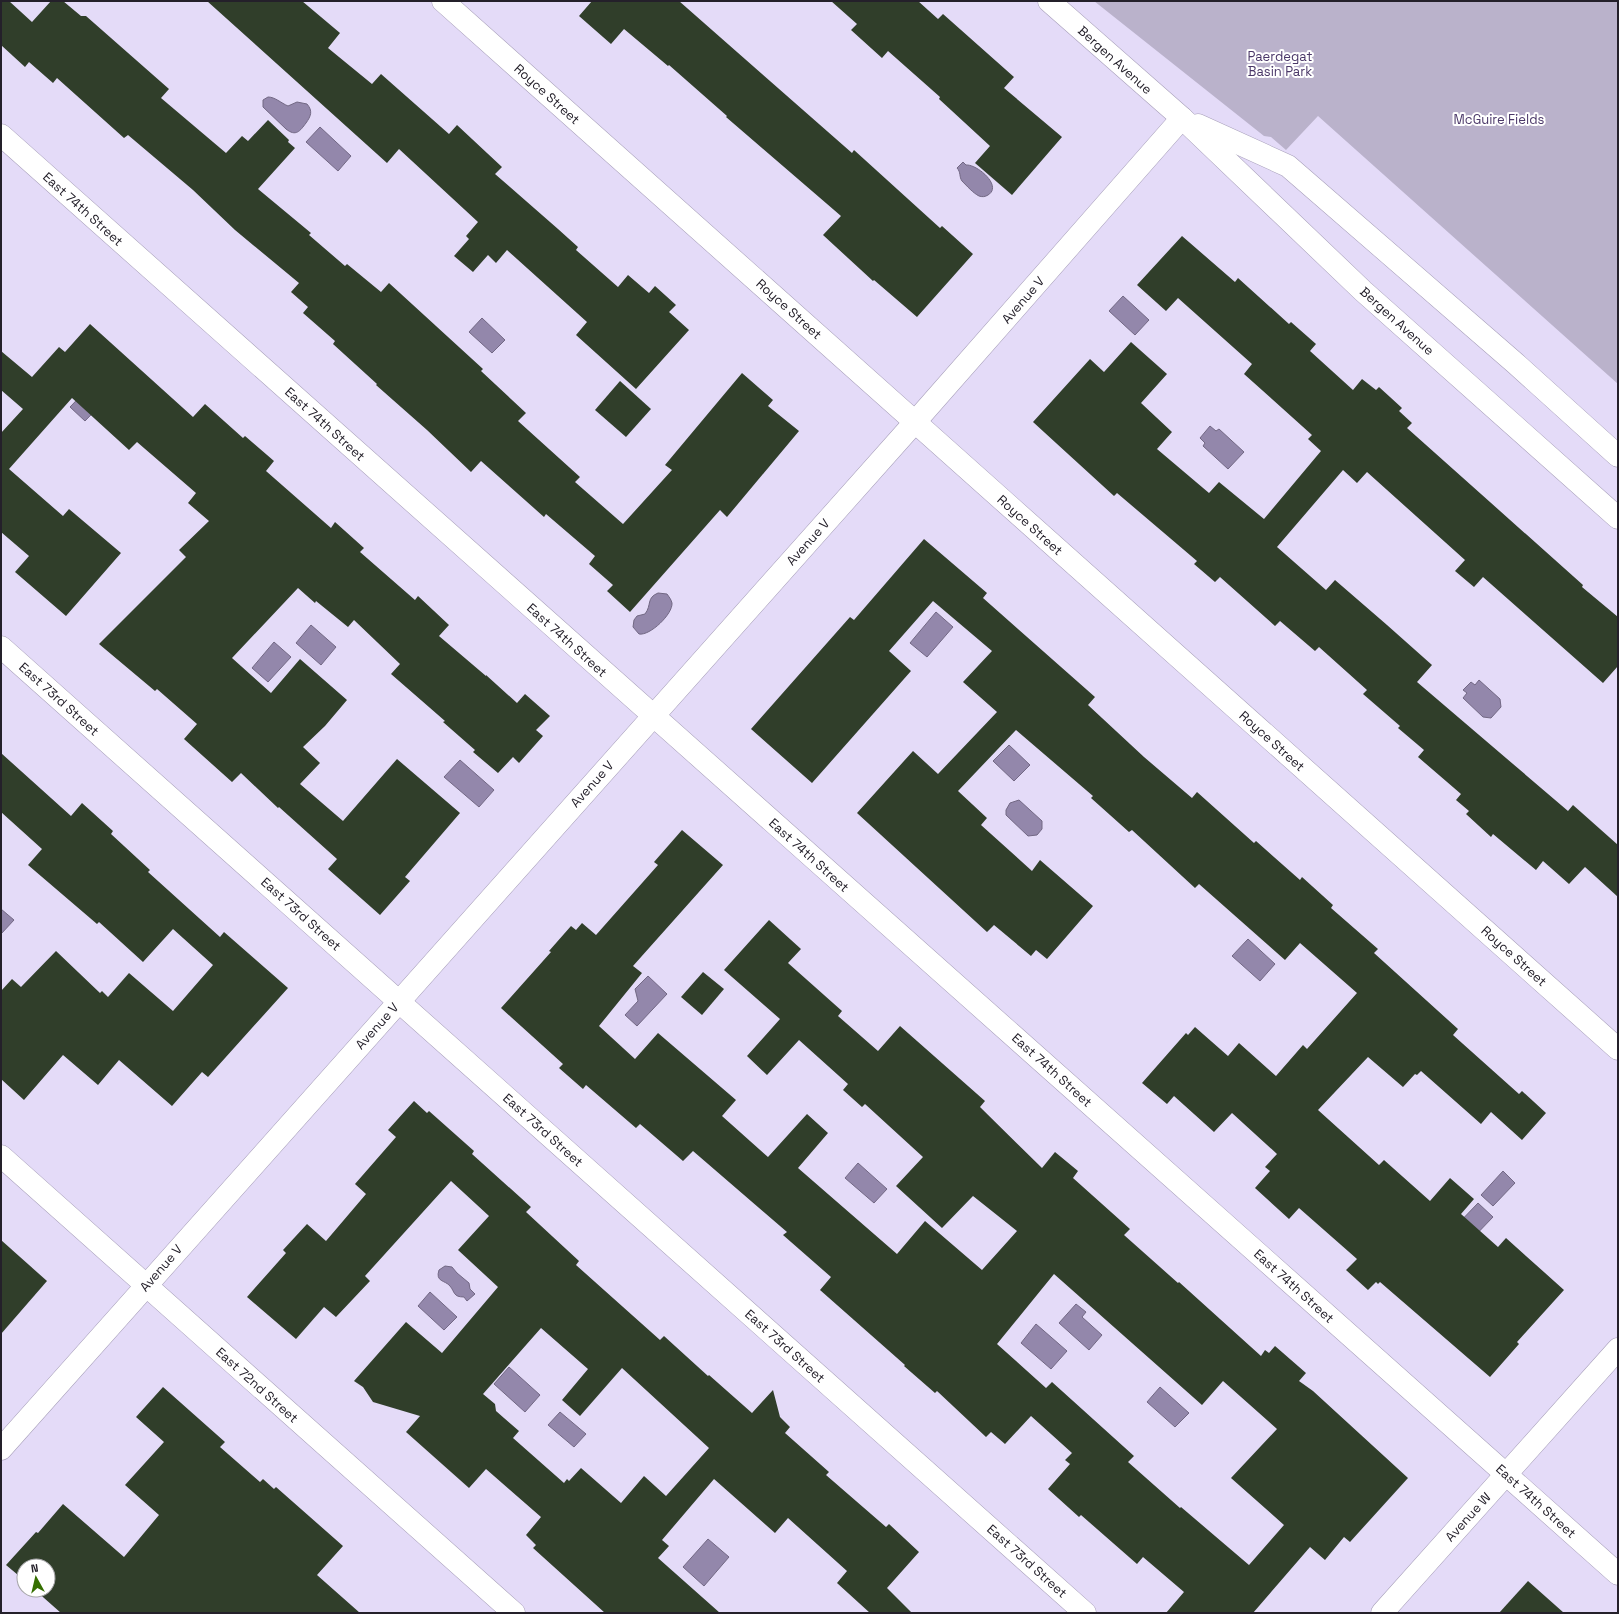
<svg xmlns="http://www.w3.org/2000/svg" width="1619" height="1614" viewBox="0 0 1619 1614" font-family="'Space Grotesk',sans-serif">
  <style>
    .green { fill: #bab2cb }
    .water { fill: #9387ab; stroke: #726884 }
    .building { fill: #303e2a; fill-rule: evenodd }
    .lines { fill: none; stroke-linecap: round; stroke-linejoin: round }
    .minor-casing { stroke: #a79fb9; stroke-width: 23 }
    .minor { stroke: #fff; stroke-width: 22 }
    .labels { text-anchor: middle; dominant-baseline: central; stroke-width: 4; stroke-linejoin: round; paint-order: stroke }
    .park-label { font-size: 13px; fill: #4a3768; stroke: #fff }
    .street-label { font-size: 13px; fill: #24202a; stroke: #fff }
  </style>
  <rect width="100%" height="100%" fill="#e4dbf8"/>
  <path class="green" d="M1094,1H1618V384L1318,116L1286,150L1271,137L1264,136Z"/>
  <g class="water">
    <path d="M268,97C275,97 281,103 288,106L297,102L307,104C313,111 311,116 306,123C300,131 296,137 286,129L263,107V100Z"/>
    <path d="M320,127L351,156L338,171L306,142Z"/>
    <path d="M963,162L966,165C977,164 1003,186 988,195C985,197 982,197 979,196C973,193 967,186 962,181C959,177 961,172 957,168Z"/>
    <path d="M1123,296L1149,320L1135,335L1109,311Z"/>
    <path d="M482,318L505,340L492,353L469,332Z"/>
    <path d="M98,378L113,392L85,421L70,407Z"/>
    <path d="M1210,426L1216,431L1219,429L1244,452L1228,469L1203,446L1205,443L1200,438Z"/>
    <path d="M658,593L667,594C669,597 671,599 672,603C673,614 650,636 639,634L633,627L634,620L637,616L645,614C652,605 646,598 658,593Z"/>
    <path d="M936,612L953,627L927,657L910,643Z"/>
    <path d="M311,625L336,647L321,665L296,643Z"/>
    <path d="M274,642L291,657L268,682L252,668Z"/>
    <path d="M1479,680L1500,699L1501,707L1491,718L1483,717L1463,698L1467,693L1463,690L1471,682L1475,685Z"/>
    <path d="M1009,745L1030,765L1014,781L993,761Z"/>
    <path d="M460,760L494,790L479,807L444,777Z"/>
    <path d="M1019,800L1042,821V829L1037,835L1028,836L1006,815V810L1010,803Z"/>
    <path d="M1,909L14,920L1,934Z"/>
    <path d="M1248,939L1275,964L1260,981L1232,956Z"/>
    <path d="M648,976L667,994L637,1026L625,1015L638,1001L635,989Z"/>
    <path d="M858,1163L887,1189L874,1203L845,1178Z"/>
    <path d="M1503,1171L1515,1183L1493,1206L1481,1195Z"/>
    <path d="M1478,1203L1493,1217L1469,1242L1454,1228Z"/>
    <path d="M445,1266L452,1267L457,1273L469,1283L470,1289L475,1294L467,1301L464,1297C453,1297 455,1292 450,1286C445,1280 435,1282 439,1270Z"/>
    <path d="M430,1292L457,1317L444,1330L418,1306Z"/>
    <path d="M1076,1304L1086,1312L1082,1317L1102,1335L1089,1350L1059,1323Z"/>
    <path d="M1036,1324L1067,1351L1051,1369L1021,1343Z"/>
    <path d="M509,1367L540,1395L525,1412L494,1384Z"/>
    <path d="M1160,1387L1189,1413L1175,1427L1147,1402Z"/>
    <path d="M560,1412L586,1434L574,1447L548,1425Z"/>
    <path d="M708,1539L729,1557L704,1586L683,1567Z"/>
  </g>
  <g class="building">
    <path d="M1,1H9L32,22L51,1H63L81,16H86L169,89L161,98L226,153L242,136L248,141L268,120L289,140L288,142L295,148L258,189L311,233L309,235L345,266L347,264L381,292L389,283L483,369L481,371L526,413L518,421L580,477L575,482L623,524L672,470L665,465L742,373L773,400L768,406L799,431L727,517L720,510L630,612L607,591L613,585L589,564L595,556L546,514L544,517L481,461L471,472L427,430L376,385L377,384L333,344L335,341L303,313L308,307L291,292L299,283L235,230L193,190L128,135L124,138L57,78L53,83L29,62L25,67L1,45Z"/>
    <path d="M207,1H302L340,33L328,48L372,84L381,74L449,134L457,125L502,167L495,174L558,229L578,247L576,250L618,287L628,275L649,293L655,286L676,305L669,312L689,330L636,389L576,335L587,322L507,250L496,263L488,255L473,272L454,256L469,239L466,236L478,222L399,149L387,163Z"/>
    <path d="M592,1H679L852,153L854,150L940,228L942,226L973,254L917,317L874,280L873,281L823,235L841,216L726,117L727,116L669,65L668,66L624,29L611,44L579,16Z"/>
    <path d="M831,1H918L938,19L943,14L1014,77L1004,88L1062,137L1012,195L975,163L990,146L939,99L940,97L888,51L882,58L851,30L857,24Z"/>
    <path d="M1182,236L1235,282L1238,278L1289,324L1291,322L1316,344L1310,351L1353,390L1362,379L1376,390L1379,387L1390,397L1402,408L1399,411L1412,423L1407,428L1583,585L1582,587L1618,617V666L1603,683L1483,577L1474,587L1455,571L1465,560L1367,472L1357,483L1343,470L1277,547L1326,590L1335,580L1387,625L1432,665L1417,682L1568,811L1573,805L1618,845V897L1585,867L1569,884L1543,861L1536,870L1493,834L1491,837L1466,814L1469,811L1456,800L1461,794L1418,757L1424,750L1398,728L1400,726L1363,694L1367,690L1319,647L1315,651L1280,621L1275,626L1220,577L1215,582L1194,564L1197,561L1117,493L1114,496L1033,422L1090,359L1104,372L1131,342L1167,374L1141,403L1172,432L1157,449L1209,493L1219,482L1264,519L1321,451L1308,439L1312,435L1244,374L1252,364L1178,298L1166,311L1137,285Z"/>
    <path d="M90,324L193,417L205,404L243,438L245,436L274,461L266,471L331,528L335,522L364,548L360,552L415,600L418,596L449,625L439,636L486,676V675L517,703L525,694L550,716L536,730L543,736L519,763L513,757L498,773L473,752L475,750L443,722L445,721L391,674L400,664L354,620L348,627L316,601L315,603L298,588L232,658L271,693L300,659L347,700L325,726L303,747L320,763L300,784L343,821L397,759L460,813L405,877L410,881L380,915L328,869L337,859L279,807L278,808L241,773L232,782L184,739L197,724L157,689L155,691L99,644L186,557L179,550L209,521L188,503L196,493L137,442L129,450L72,398L9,469L63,516L69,509L121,553L66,616L15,572L29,556L1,532V433L23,409L1,390V351L32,377L59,347L65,352Z"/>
    <path d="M620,381L651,409L626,437L595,410Z"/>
    <path d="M924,539L987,593L983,598L1095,697L1088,705L1144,757L1192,798L1197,792L1254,843L1256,841L1300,880L1302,877L1333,905L1331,908L1378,949L1374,953L1458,1029L1453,1035L1519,1094L1522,1091L1546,1113L1522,1140L1491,1112L1481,1124L1421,1071L1417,1075L1415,1074L1403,1087L1368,1057L1318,1110L1379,1165L1384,1160L1430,1201L1450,1178L1474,1199L1461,1214L1498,1247L1506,1238L1564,1290L1517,1342L1519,1344L1490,1377L1380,1282L1378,1284L1376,1282L1368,1290L1346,1270L1357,1259L1299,1208L1289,1219L1255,1188L1270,1171L1265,1167L1277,1154L1232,1113L1214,1132L1174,1096L1167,1104L1142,1083L1186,1033L1188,1035L1195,1027L1228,1056L1239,1043L1276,1076L1303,1045L1307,1049L1357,993L1300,943L1285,960L1199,884L1195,888L1132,830L1129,832L1091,798L1093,796L1016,730L958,791L987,818L981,825L1032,871L1040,860L1093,906L1047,959L1036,950L1031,956L994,925L987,932L857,813L913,751L938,774L997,712L963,682L992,651L933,601L889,651L911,671L812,783L751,729L850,617L854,620Z"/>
    <path d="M1,753L71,816L82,803L113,831L111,834L150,870L148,872L220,937L224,932L288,988L208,1077L202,1072L172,1106L119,1060L98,1085L63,1055L24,1100L1,1079V991L12,979L21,987L56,951L100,993L102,991L108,997L129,973L173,1011L213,965L173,929L143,962L99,922L97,924L28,865L42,849L1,812Z"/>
    <path d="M682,830L723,865L633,966L642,973L599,1026L635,1059L658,1033L736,1100L722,1116L768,1157L807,1114L828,1133L798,1168L897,1254L925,1221L982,1270L1017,1231L973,1196L942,1228L896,1186L923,1157L865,1104L862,1107L843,1090L848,1084L799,1040L767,1075L747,1056L780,1019L724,970L769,920L801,949L788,963L842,1011L838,1016L878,1051L900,1026L985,1101L980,1107L1042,1168L1055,1152L1078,1171L1073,1178L1130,1229L1124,1235L1178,1283L1179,1282L1261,1356L1265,1350L1269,1353L1275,1346L1306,1373L1299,1381L1313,1391L1408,1478L1350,1542L1344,1537L1325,1560L1310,1547L1253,1613H1166L1184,1592L1143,1557L1137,1564L1081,1515L1079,1517L1048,1489L1070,1464L1065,1460L1072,1453L1031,1416L1005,1444L991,1432L986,1437L937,1391L935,1393L904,1366L905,1365L820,1290L831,1277L783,1235L787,1232L693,1151L683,1161L640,1124L636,1128L586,1085L583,1089L559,1068L563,1064L501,1008L551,952L549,951L571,926L576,930L582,923L596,935L658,865L654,862ZM1054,1274L1202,1405L1223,1381L1277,1429L1231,1478L1284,1525L1249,1565L1181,1507L1180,1508L1128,1462L1134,1456L1052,1382L1046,1388L997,1344Z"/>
    <path d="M703,972L724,989L702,1015L681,997Z"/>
    <path d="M414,1101L427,1113L429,1111L474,1151L472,1154L531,1207L526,1212L579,1261L576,1265L660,1340L664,1336L708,1376L709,1375L752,1413L773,1390L780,1417L790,1427L785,1433L829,1472L826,1475L886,1527L889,1524L919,1552L887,1588L912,1613H870L837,1583L847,1571L788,1518L775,1533L714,1479L662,1540L669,1546L658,1558L720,1613H605L533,1548L536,1545L526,1535L541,1517L486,1469L469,1488L406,1432L420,1416L373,1402L363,1387L354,1381L406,1322L442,1353L498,1287L458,1250L489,1216L451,1181L365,1276L370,1281L336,1317L324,1307L296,1339L247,1297L286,1253L283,1250L307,1224L326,1241L366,1194L355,1184L396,1137L388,1130ZM541,1328L588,1369L562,1400L580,1416L622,1368L709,1448L666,1496L644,1476L621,1503L581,1468L569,1481L567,1479L564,1483L513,1438L519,1431L496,1411L495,1404L483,1394Z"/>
    <path d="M1,1240L47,1281L1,1334Z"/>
    <path d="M163,1387L225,1442L220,1447L260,1482L263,1479L274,1489L276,1487L343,1546L317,1575L360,1613H61L35,1590H48V1566H24V1580L6,1565L36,1532L38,1533L63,1504L124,1557L159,1515L125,1485L164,1442L136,1417Z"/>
    <path d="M1528,1581L1564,1613H1499Z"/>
  </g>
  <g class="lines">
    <g class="minor-casing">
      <g id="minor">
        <path d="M443,1L1618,1049"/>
        <path d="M1049,1L1182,118L1363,291L1618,518"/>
        <path d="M1198,125L1288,166L1515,363L1618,456"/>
        <path d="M1,135L1618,1574"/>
        <path d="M1,647L1085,1613"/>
        <path d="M1,1156L514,1613"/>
        <path d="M1,1449L915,422L1182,118"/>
        <path d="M1382,1613L1618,1349"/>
      </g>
    </g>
    <use href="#minor" class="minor"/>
  </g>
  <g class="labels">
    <g class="park-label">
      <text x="1280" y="56">Paerdegat<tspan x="1280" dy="15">Basin Park</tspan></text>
      <text x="1499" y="119">McGuire Fields</text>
    </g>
    <g class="street-label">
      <text transform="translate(1115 60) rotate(42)">Bergen Avenue</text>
      <text transform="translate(547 94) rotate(42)">Royce Street</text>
      <text transform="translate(83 209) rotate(42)">East 74th Street</text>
      <text transform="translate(1023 300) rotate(-49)">Avenue V</text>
      <text transform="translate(789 309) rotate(42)">Royce Street</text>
      <text transform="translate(1397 321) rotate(42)">Bergen Avenue</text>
      <text transform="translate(325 424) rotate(42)">East 74th Street</text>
      <text transform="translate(1030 525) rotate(42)">Royce Street</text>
      <text transform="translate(808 542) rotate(-48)">Avenue V</text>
      <text transform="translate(567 640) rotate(42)">East 74th Street</text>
      <text transform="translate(59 699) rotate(42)">East 73rd Street</text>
      <text transform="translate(1272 741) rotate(42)">Royce Street</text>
      <text transform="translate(592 784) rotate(-48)">Avenue V</text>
      <text transform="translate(809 855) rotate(42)">East 74th Street</text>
      <text transform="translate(301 914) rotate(42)">East 73rd Street</text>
      <text transform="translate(1514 956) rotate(42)">Royce Street</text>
      <text transform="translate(377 1026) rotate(-48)">Avenue V</text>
      <text transform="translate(1052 1070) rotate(42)">East 74th Street</text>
      <text transform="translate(543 1130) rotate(42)">East 73rd Street</text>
      <text transform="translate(161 1268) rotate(-49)">Avenue V</text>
      <text transform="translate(1294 1286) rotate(42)">East 74th Street</text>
      <text transform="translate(785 1346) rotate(42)">East 73rd Street</text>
      <text transform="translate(257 1385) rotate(42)">East 72nd Street</text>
      <text transform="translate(1536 1501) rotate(42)">East 74th Street</text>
      <text transform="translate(1468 1517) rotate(-48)">Avenue W</text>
      <text transform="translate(1027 1561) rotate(42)">East 73rd Street</text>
    </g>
  </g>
  <rect width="1619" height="1614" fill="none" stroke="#24202a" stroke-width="4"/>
  <g transform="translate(36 1578) rotate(352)"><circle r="19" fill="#ffffff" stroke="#a7a6aa"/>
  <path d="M0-3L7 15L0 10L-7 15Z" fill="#356f00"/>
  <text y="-6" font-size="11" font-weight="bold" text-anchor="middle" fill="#24202a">N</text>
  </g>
</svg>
